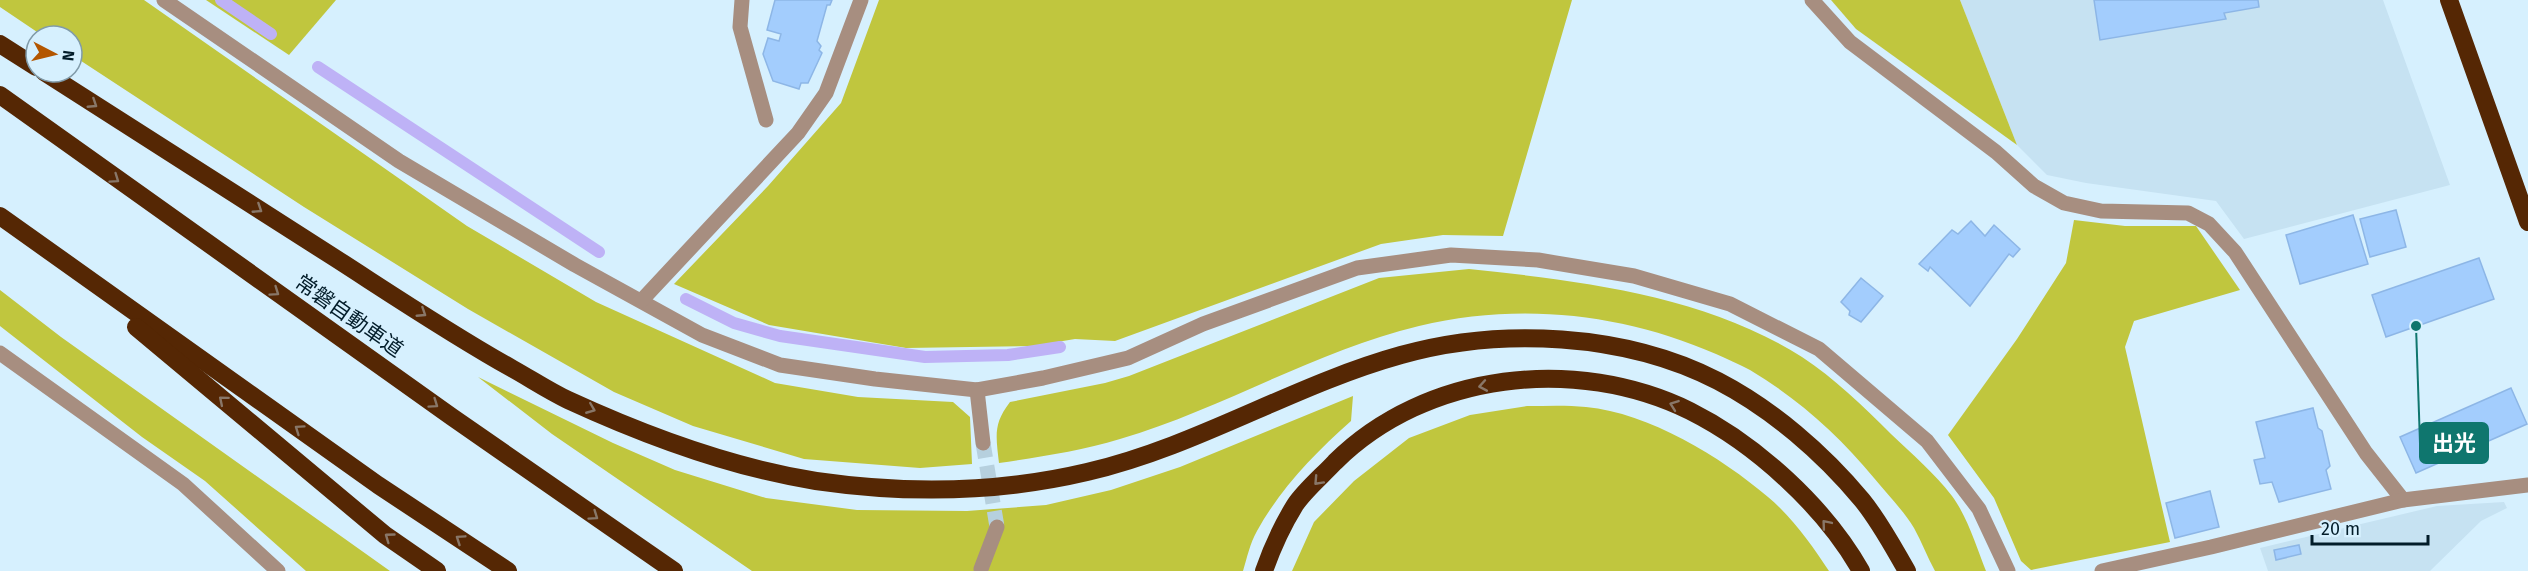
<svg xmlns="http://www.w3.org/2000/svg" width="2528" height="571" viewBox="0 0 2528 571" font-family="'Fira Sans','Noto Sans JP',sans-serif">
  <style>
    .built { fill: #c6e2f2 }
    .green { fill: #c0c63e }
    .lines { fill: none; stroke-linecap: round; stroke-linejoin: round }
    .stream { stroke: #beb2f6; stroke-width: 12 }
    .building { fill: #a3cdfd; stroke: #8db6e6; stroke-width: 1.5 }
    .street-tunnel { stroke: #b6d0de; stroke-width: 15; stroke-dasharray: 15 8; stroke-linecap: butt }
    .lane { stroke: #a78e80; stroke-width: 15 }
    .street { stroke: #a78e80; stroke-width: 15 }
    .highway { stroke: #552704; stroke-width: 18 }
    .oneway { stroke: #897768 }
    .labels { text-anchor: middle; dominant-baseline: central; stroke-width: 5; stroke-linejoin: round; paint-order: stroke }
    .street-label { font-size: 21px; fill: #021c29; stroke: #d6f0fe }
    .leader { fill: none; stroke: #0f766e; stroke-width: 2 }
    .callout-dot { fill: #0f766e; stroke: #d6f0fe; stroke-width: 2 }
    .callout { fill: #0f766e; stroke: #0f766e; stroke-width: 2 }
    .callout-label { font-size: 22px; text-anchor: middle; font-weight: bold; fill: #fff }
  </style>
  <rect width="100%" height="100%" fill="#d6f0fe"/>
  <g class="built">
    <path d="M1960,0H2383L2450,185L2244,239L2216,201L2086,183L2047,175L2017,145Z"/>
    <path d="M2504,502L2507,508L2481,521L2430,571H2268L2260,548L2437,506Z"/>
  </g>
  <g class="green">
    <path d="M0,0H144L467,226L596,302L775,383L858,397L953,402L970,417L972,464L920,468L804,459L693,426L614,392L468,309L304,207L72,55V36H43L0,7Z"/>
    <path d="M206,0H336L289,55Z"/>
    <path d="M879,0H1572L1503,236L1443,235L1381,244L1115,341L1075,339L1033,346L906,348L769,325L674,284L768,186L841,103Z"/>
    <path d="M1831,0H1960L2017,145L1856,29Z"/>
    <path d="M2074,220L2125,226H2196L2240,290L2134,321L2125,347L2170,542L2031,570L2021,561L1994,498L1948,435L2017,339L2066,263Z"/>
    <path d="M1469,269C1582,281 1704,295 1802,357C1834,378 1864,407 1891,434C1912,454 1935,474 1952,496C1967,516 1977,548 1986,571H1935C1927,557 1922,542 1914,528C1903,510 1887,494 1874,478C1839,435 1797,398 1750,370C1739,364 1727,359 1716,354C1622,313 1519,302 1419,326C1315,351 1222,409 1120,439C1080,451 1040,457 999,463C996,436 993,424 1010,402L1105,383L1129,376L1379,278Z"/>
    <path d="M0,290L61,337L390,571H306L205,481L142,437L0,326Z"/>
    <path d="M478,377L613,443L675,470L766,498L857,510L967,511L1046,505L1111,490L1180,467L1353,396L1351,421C1315,453 1280,489 1257,531C1250,543 1247,558 1243,571H752L552,434Z"/>
    <path d="M1527,406C1547,406 1567,405 1586,407C1649,413 1721,457 1768,497C1792,517 1812,545 1829,571H1292L1314,522L1354,481L1409,438L1470,415Z"/>
  </g>
  <g class="lines">
    <g class="stream">
      <path d="M221,0L271,34"/>
      <path d="M318,67L599,252"/>
      <path d="M686,299L734,323L780,336L925,357L1008,355L1060,347"/>
    </g>
  </g>
  <g class="building">
    <path d="M775,0H832L830,5H827L817,41L821,46L819,50L822,53L808,83H801L799,89L773,81L763,54L768,38L779,41L781,34L767,30Z"/>
    <path d="M2094,0H2258L2259,7L2224,13L2226,19L2100,40Z"/>
    <path d="M2396,210L2406,247L2370,257L2360,219Z"/>
    <path d="M2353,215L2368,264L2300,284L2286,235Z"/>
    <path d="M1971,221L1985,236L1994,225L2020,249L2013,257L2009,254L1970,306L1930,267L1928,271L1919,264L1952,230L1958,234Z"/>
    <path d="M2479,258L2494,299L2386,337L2372,295Z"/>
    <path d="M1861,278L1883,296L1861,322L1849,315L1850,311L1841,302Z"/>
    <path d="M2511,388L2527,424L2416,473L2400,437Z"/>
    <path d="M2313,408L2318,428L2322,431L2330,466L2326,470L2331,489L2279,502L2272,482L2260,484L2254,460L2265,458L2256,422Z"/>
    <path d="M2210,491L2219,527L2175,538L2166,503Z"/>
    <path d="M2299,545L2301,554L2276,560L2274,550Z"/>
  </g>
  <g class="lines">
    <path class="street-tunnel" d="M983,443L997,527"/>
    <path class="lane" d="M742,0L740,27L766,120"/>
    <g class="street">
      <path d="M164,0L399,161L575,265L702,335L780,365L875,379L977,390L1043,378L1128,358L1203,324L1357,268L1451,255L1538,260L1634,276L1730,304L1819,349L1927,441L1979,509L2008,571"/>
      <path d="M1812,0L1850,42L1996,152L2034,186L2064,203L2101,211L2188,213L2209,224L2235,252L2366,453L2403,500"/>
      <path d="M642,300L798,133L826,93L861,0"/>
      <path d="M0,353L183,484L278,571"/>
      <path d="M977,390L983,443"/>
      <path d="M981,569L997,527"/>
      <path d="M2102,571L2211,547L2403,500L2528,485"/>
    </g>
    <g class="highway">
      <path d="M2449,0L2528,222"/>
      <path d="M0,44L36,67"/>
      <path d="M44,72C141,134 238,196 335,258C394,296 452,335 513,369C531,379 549,391 568,400C644,435 734,468 816,481C906,494 998,493 1087,472C1196,447 1293,385 1401,355C1500,327 1625,333 1718,381C1772,409 1823,453 1862,500C1880,522 1893,547 1907,571"/>
      <path d="M0,95L452,417L674,571"/>
      <path d="M0,216L378,485L508,571"/>
      <path d="M136,327L385,535L437,571"/>
      <path d="M1264,571C1272,548 1282,526 1295,505C1305,490 1322,476 1335,462C1426,372 1576,355 1690,411C1756,444 1825,507 1861,571"/>
    </g>
  </g>
  <defs><path id="oneway-chevron" d="M-2-3.5L2.5 0L-2 3.5" fill="none" stroke-width="1.6" stroke-linecap="round" stroke-linejoin="round" transform="scale(1.5)"/></defs>
  <g class="oneway">
    <use href="#oneway-chevron" transform="translate(93 104) rotate(33)"/>
    <use href="#oneway-chevron" transform="translate(115 179) rotate(35)"/>
    <use href="#oneway-chevron" transform="translate(258 209) rotate(33)"/>
    <use href="#oneway-chevron" transform="translate(275 292) rotate(35)"/>
    <use href="#oneway-chevron" transform="translate(422 313) rotate(33)"/>
    <use href="#oneway-chevron" transform="translate(1483 386) rotate(170)"/>
    <use href="#oneway-chevron" transform="translate(223 400) rotate(-140)"/>
    <use href="#oneway-chevron" transform="translate(434 404) rotate(35)"/>
    <use href="#oneway-chevron" transform="translate(1674 405) rotate(-160)"/>
    <use href="#oneway-chevron" transform="translate(591 409) rotate(22)"/>
    <use href="#oneway-chevron" transform="translate(299 429) rotate(-145)"/>
    <use href="#oneway-chevron" transform="translate(1318 481) rotate(133)"/>
    <use href="#oneway-chevron" transform="translate(594 516) rotate(35)"/>
    <use href="#oneway-chevron" transform="translate(1826 524) rotate(-130)"/>
    <use href="#oneway-chevron" transform="translate(389 537) rotate(-144)"/>
    <use href="#oneway-chevron" transform="translate(460 539) rotate(-146)"/>
  </g>
  <g class="labels">
    <g class="street-label">
      <text transform="translate(349 316) rotate(35)">常磐自動車道</text>
    </g>
  </g>
  <path class="leader" d="M2416 326L2420 443"/>
  <circle class="callout-dot" cx="2416" cy="326" r="6"/>
  <rect class="callout" x="2420" y="423" width="68" height="40" rx="6"/>
  <g class="callout-label">
    <text x="2454" y="451">出光</text>
  </g>
  <g transform="translate(54 54) rotate(97)"><circle r="28" fill="#d6f0fe" stroke="#819ba9" stroke-width="1.5"/>
  <path d="M0-4.5L10 22L0 15L-10 22Z" fill="#b35600"/>
  <text y="-9" font-size="16" font-weight="bold" text-anchor="middle" fill="#021c29">N</text>
  </g>
  <path d="M2312 535v9h116v-9" fill="none" stroke="#021c29" stroke-width="3"/>
  <text x="2321" y="535" font-size="18" fill="#021c29" stroke="#d6f0fe" stroke-width="4.5" paint-order="stroke">20 m</text>
</svg>
